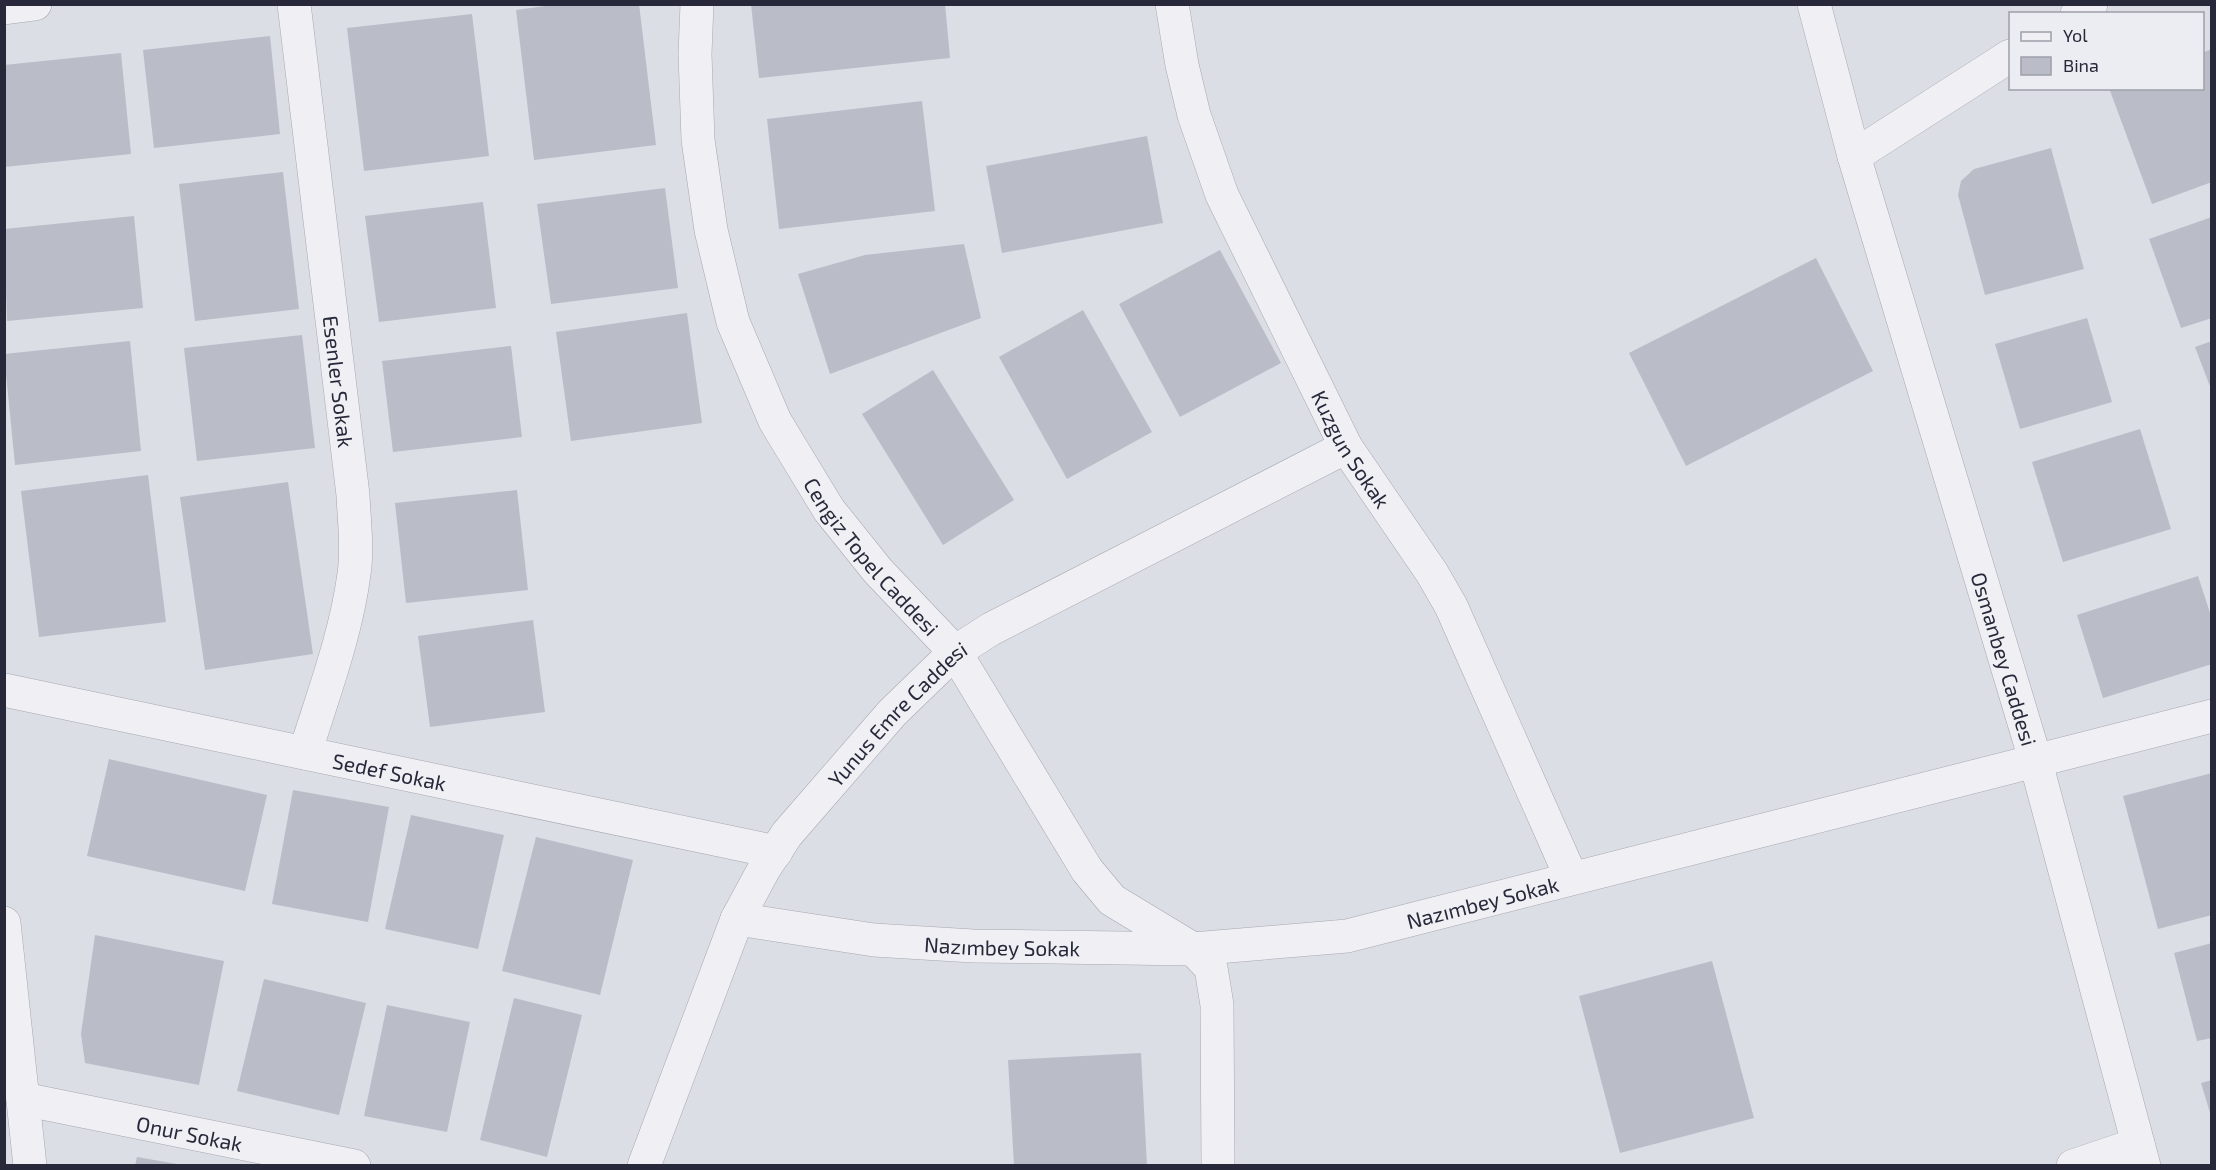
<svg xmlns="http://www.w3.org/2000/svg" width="2216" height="1170" viewBox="0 0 2216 1170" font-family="'Exo 2',sans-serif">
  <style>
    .building { fill: #babcc7 }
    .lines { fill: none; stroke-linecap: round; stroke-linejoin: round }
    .minor-casing { stroke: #a6a8b2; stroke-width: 34 }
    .minor { stroke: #efeff4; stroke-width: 33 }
    .labels { text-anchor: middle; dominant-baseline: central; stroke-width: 4.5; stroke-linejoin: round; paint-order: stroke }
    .street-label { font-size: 21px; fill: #27293a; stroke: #ebedf3 }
  </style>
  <rect width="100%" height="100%" fill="#dcdee5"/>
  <g class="building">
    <path d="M560,4H639L656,145L534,160L516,10Z"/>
    <path d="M751,4H945L950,58L759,78Z"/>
    <path d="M472,14L489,156L364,171L347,28Z"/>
    <path d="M270,36L280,134L154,148L143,50Z"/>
    <path d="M2212,49V182L2152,204L2109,88H2202V53Z"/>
    <path d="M121,53L131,154L4,167V65Z"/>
    <path d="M922,101L935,211L779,229L767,119Z"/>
    <path d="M1147,136L1163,223L1002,253L986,166Z"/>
    <path d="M2051,148L2084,269L1985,295L1958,195L1961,181L1974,169Z"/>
    <path d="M283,172L299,309L195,321L179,184Z"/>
    <path d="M665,188L678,288L551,304L537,204Z"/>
    <path d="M483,202L496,308L379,322L365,216Z"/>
    <path d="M134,216L143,308L7,321L4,229Z"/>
    <path d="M2212,217V318L2181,328L2149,239Z"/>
    <path d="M964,244L981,318L830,374L798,274L865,255Z"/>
    <path d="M1220,250L1281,363L1180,417L1119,304Z"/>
    <path d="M1816,258L1873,371L1686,466L1629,353Z"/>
    <path d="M1083,310L1152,432L1067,479L999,357Z"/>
    <path d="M687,313L702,423L571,441L556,332Z"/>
    <path d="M2087,318L2112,402L2020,429L1995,344Z"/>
    <path d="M302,335L315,448L197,461L184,348Z"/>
    <path d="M130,341L141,451L15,465L4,354Z"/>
    <path d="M2212,341V389H2211L2195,347Z"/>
    <path d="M511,346L522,437L393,452L382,361Z"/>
    <path d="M933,370L1014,500L943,545L862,414Z"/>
    <path d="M2140,429L2171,529L2063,562L2032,462Z"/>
    <path d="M148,475L166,622L39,637L21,491Z"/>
    <path d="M288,482L313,654L205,670L180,497Z"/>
    <path d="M517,490L528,590L406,603L395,503Z"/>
    <path d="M2198,576L2212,619V664L2103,698L2077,615Z"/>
    <path d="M533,620L545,712L430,727L418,636Z"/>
    <path d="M109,759L267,795L245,891L87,856Z"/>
    <path d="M2212,773V915L2158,929L2123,796Z"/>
    <path d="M293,790L389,807L368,922L272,904Z"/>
    <path d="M411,815L504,835L478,949L385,929Z"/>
    <path d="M536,837L633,860L600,995L502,971Z"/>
    <path d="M95,935L224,961L199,1085L85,1063L81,1034Z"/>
    <path d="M2212,943V1038L2197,1041L2174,953Z"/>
    <path d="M1712,961L1754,1118L1620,1153L1579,996Z"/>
    <path d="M264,979L366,1003L339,1115L237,1091Z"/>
    <path d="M514,998L582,1015L547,1157L480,1140Z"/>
    <path d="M387,1005L470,1022L447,1132L364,1116Z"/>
    <path d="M1141,1053L1147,1166H1014L1008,1060Z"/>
    <path d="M2212,1080V1116H2211L2201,1083Z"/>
    <path d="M137,1157L177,1164V1166H135Z"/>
  </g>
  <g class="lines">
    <g class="minor-casing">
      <g id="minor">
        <path id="s1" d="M294,4L353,495C354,521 358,548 354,574C346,635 323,695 305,753"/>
        <path id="s2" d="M697,4L695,54L698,140L711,230L733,322L775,421L829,510L878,571L955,652L1087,870L1112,900L1193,949L1211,968L1217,1005L1218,1166"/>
        <path id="s3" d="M1172,4L1182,65L1194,115L1222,195L1346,447L1432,573L1451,606L1571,877"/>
        <path id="s4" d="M1814,4L1854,156L2035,759L2144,1166"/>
        <path d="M4,8L35,4"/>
        <path d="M2077,14L2091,4"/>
        <path d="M1854,156L2010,56"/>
        <path id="s5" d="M4,690L776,852"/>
        <path id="s6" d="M737,919L874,940L973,946L1193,949L1347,936L2212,716"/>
        <path d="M4,923L30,1166"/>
        <path id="s7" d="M23,1099L354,1166"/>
        <path id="s8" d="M644,1166L737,919L764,869L787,834L892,713L955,652L991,629L1346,447"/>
        <path d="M2073,1166L2138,1144"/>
      </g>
    </g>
    <use href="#minor" class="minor"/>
  </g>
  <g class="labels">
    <g class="street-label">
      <text stroke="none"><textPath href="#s1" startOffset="380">Esenler Sokak</textPath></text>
      <text stroke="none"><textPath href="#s3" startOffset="483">Kuzgun Sokak</textPath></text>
      <text stroke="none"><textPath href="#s2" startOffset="596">Cengiz Topel Caddesi</textPath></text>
      <text stroke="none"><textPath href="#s4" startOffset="682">Osmanbey Caddesi</textPath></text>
      <text stroke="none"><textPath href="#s8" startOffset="526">Yunus Emre Caddesi</textPath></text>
      <text stroke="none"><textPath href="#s5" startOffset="394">Sedef Sokak</textPath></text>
      <text stroke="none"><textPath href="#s6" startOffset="752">Nazımbey Sokak</textPath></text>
      <text stroke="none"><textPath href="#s6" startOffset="267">Nazımbey Sokak</textPath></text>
      <text stroke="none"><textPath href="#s7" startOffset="170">Onur Sokak</textPath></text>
    </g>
  </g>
  <rect width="2216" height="1170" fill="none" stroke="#27293a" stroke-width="12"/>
  <rect x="2009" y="12" width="195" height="78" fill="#ebedf3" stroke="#9d9fa9" stroke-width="1.5"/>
  <rect x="2021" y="32" width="30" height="9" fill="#efeff4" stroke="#9d9fa9" stroke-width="1.5"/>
  <text x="2063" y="42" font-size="18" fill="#27293a">Yol</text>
  <rect x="2021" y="57" width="30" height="18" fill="#babcc7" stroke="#9d9fa9" stroke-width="1.5"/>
  <text x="2063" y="72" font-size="18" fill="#27293a">Bina</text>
</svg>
